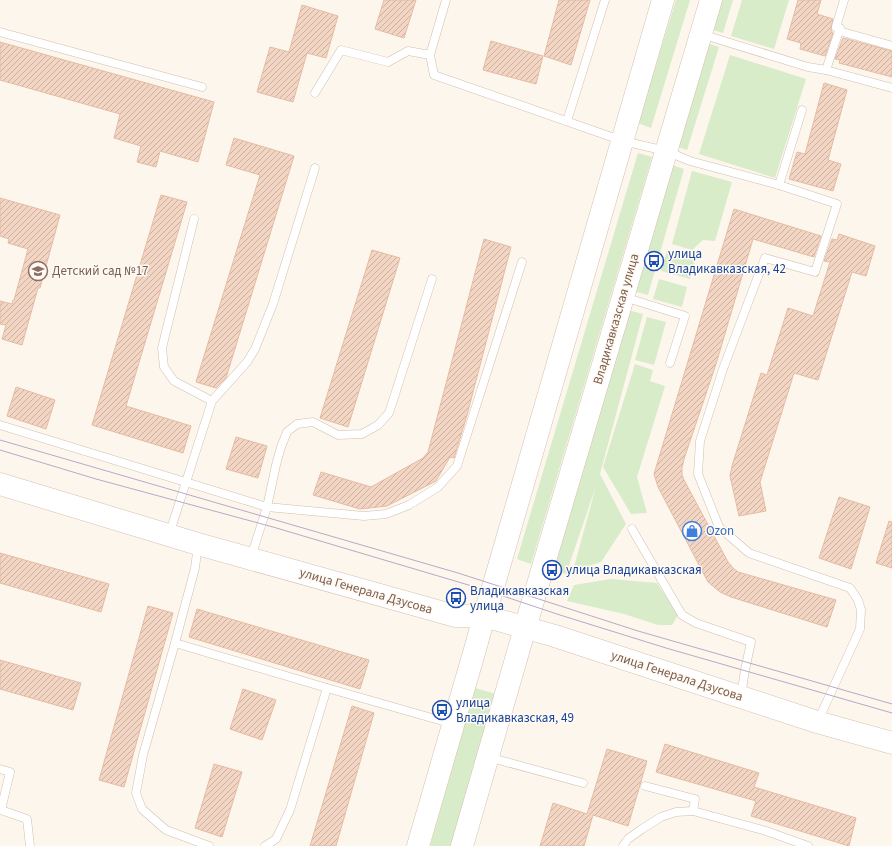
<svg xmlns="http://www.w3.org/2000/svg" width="892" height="846" viewBox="0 0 892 846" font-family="'Source Sans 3',sans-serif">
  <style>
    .green { fill: #d8ecc9 }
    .building { fill: url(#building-hatch); stroke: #e6bba3 }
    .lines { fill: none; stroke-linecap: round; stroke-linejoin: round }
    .lane-casing { stroke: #d1beb0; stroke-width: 9 }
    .secondary-casing { stroke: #d6c0b0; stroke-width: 23 }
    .lane { stroke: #fff; stroke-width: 8 }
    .secondary { stroke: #fff; stroke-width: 22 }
    .tram { stroke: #b9a8c9; stroke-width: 1 }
    .labels { text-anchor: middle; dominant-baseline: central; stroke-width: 3; stroke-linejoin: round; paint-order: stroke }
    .transit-label { font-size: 13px; fill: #164399; stroke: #fffaf3; text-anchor: start }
    .education-label { font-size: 13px; fill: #785e54; stroke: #fffaf3; text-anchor: start }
    .street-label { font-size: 13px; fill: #7a5c4d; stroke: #fffaf3 }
    .shop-label { font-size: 13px; fill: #366cbe; stroke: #fffaf3; text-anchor: start }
  </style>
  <defs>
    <pattern id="building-hatch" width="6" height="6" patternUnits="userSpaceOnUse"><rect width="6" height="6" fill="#f3d5c3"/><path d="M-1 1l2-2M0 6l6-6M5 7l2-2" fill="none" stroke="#cab0a1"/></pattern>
  </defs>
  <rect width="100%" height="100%" fill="#fdf6ec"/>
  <g class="green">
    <path d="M676,0H690L651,128L638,123Z"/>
    <path d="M722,0H733L723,33L713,30Z"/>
    <path d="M742,0H789L774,49L731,36Z"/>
    <path d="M707,43L719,47L687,150L675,146Z"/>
    <path d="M730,55L806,79L775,178L699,154Z"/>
    <path d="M638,153L652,157L531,564L517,559Z"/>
    <path d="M669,164L684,169L648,295L633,291Z"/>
    <path d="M692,171L732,182L715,241L703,240L692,250L672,244Z"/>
    <path d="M667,251L695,259L690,279L661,271Z"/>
    <path d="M659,279L687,287L682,307L653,299Z"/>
    <path d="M624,309L643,314L600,474L626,524L601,562L573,571L596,486L566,574L548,568Z"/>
    <path d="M647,317L666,322L654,365L635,360Z"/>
    <path d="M635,364L653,370L650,381L665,386L637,477L647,513L631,514L603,467Z"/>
    <path d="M611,579L657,583L678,615L672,625H658L624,614L567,601L574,585Z"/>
    <path d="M475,688L496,694L452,846H430Z"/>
  </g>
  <g class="building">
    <path d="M384,0H416L404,38L375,29Z"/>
    <path d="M559,0H590L571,65L544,56Z"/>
    <path d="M798,0H821L817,14L833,19L831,28L832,31V33H833L825,56L800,49L801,43L787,39Z"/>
    <path d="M302,5L338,16L326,58L307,53L293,102L257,92L270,47L289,52Z"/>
    <path d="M843,38L892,51V77L839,63L840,60L835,59Z"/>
    <path d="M491,41L543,56L536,84L483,70Z"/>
    <path d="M0,42L214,102L198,162L160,151L156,167L137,162L141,146L114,138L120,114L0,80Z"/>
    <path d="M824,83L847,90L828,160L841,164L833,191L789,179L797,152L805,154Z"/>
    <path d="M234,138L294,156L226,378L216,388L196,382L260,175L226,165Z"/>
    <path d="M161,195L187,202L126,406L191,426L183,453L92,425Z"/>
    <path d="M0,198L60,215L40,288H38L22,345L2,339L6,325L0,324V301L12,304L13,300H14L28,249L8,243L9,239L0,236Z"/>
    <path d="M734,209L821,236L814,257L753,239L716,364L684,459L682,468V475L684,480L728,562L733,568L738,572L836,600L827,627L731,597L720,592L708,582L658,487L654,474Z"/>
    <path d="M839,234L875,246L866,276L852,272L818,380L794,373L760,482L766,511L739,516L730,476L732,466L761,373L767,375L788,308L813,316L830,262L824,261L832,239L837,240Z"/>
    <path d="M484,239L511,247L467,415L454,458L450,457L436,481L387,506L360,509L313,495L321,472L371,487L423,458L428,452Z"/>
    <path d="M372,250L400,258L348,427L320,418Z"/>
    <path d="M16,387L55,400L46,429L7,416Z"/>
    <path d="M236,437L267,446L258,478L226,469Z"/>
    <path d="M839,497L870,507L851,569L819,558Z"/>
    <path d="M889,521L892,522V568L876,563Z"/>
    <path d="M0,553L109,584L101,612L0,583Z"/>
    <path d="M148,606L173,613L124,787L99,780Z"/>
    <path d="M197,609L369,660L360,689L189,637Z"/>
    <path d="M0,660L81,683L73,710L0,689Z"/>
    <path d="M243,689L276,700L262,740L230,729Z"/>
    <path d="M352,706L374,713L336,846H310Z"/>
    <path d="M665,744L759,773L754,787L856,818L849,846L751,816L756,801L656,772Z"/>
    <path d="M607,749L647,761L628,826L593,815L584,846H540L553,803L587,814Z"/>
    <path d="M214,764L242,772L222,837L195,828Z"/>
  </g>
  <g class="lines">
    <g class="lane-casing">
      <g id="lane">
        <path d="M839,31L892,46"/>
        <path d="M0,32L202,87"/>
        <path d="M701,34L808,67L826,70L840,28L836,27L844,0"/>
        <path d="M430,55L446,0"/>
        <path d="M826,70L892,88"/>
        <path d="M315,93L341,50L388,62L408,51L430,55L434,75L623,141L666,151L690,161L779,185L802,110"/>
        <path d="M567,121L605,0"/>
        <path d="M779,185L837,204L815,272L765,258L723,369L700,441L698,474L719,527L749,553L850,588L858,600L861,610L860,629L818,721"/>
        <path d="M624,297L685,316L670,363"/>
        <path d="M212,401L247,362L255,349L273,304L315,168"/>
        <path d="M0,425L267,507L364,516L386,514L409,505L438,487L457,466L522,262"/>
        <path d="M632,529L682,615L696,623L751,642L745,670L741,696"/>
        <path d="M169,535L212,401L174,381L164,367L162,348L194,219"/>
        <path d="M198,545L195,568L175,643L143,755L136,793L142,809L166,830L209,846"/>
        <path d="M251,557L267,507L276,465L281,447L287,432L297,424L313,422L338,435L362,434L378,425L389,413L432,279"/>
        <path d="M175,643L327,688L453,724"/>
        <path d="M488,757L583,783"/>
        <path d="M0,769L10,772L1,810L27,819L30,846"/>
        <path d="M645,786L695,799L693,811"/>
        <path d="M265,846L276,839L290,810L327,688"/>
        <path d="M623,846L628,839L642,829L661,817L676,812L693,811L766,831L808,846"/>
      </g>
    </g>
    <g class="secondary-casing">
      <g id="secondary">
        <path d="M0,484L198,544L455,616H484L555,636L817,722L892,743"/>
        <path d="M418,846L476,646L484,616L494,584L663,0"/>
        <path d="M462,846L525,628L711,0"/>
      </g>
    </g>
    <use href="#lane" class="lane"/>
    <use href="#secondary" class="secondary"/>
    <g class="tram">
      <path d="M0,440L458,573L638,631L892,704"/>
      <path d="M0,450L96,479L273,527L482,589L560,615L666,648L892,713"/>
    </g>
  </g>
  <defs>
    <g id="bus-ring" transform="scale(1)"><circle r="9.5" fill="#fffaf3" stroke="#1a4fb4" stroke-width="1.5"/><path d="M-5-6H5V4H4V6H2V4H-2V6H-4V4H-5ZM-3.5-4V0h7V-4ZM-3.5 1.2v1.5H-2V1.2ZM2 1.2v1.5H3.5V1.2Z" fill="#1a4fb4"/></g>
    <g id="school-ring" transform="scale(1)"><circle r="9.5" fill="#fffaf3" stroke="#8d6e63" stroke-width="1.5"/><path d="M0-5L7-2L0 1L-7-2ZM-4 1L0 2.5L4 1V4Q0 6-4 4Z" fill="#8d6e63"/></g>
    <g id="shop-ring" transform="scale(1)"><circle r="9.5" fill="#fffaf3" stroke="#3f7fe0" stroke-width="1.5"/><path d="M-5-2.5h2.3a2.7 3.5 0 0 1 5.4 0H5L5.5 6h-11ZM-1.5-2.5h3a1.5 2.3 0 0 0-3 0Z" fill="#3f7fe0"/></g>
  </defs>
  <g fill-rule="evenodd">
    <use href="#bus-ring" x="654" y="261"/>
    <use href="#school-ring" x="38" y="271"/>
    <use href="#shop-ring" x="692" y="531"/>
    <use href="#bus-ring" x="552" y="570"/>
    <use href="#bus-ring" x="456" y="598"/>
    <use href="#bus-ring" x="442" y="710"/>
  </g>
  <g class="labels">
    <g class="transit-label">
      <text x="668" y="254">улица<tspan x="668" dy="15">Владикавказская, 42</tspan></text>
      <text x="566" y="570">улица Владикавказская</text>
      <text x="470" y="591">Владикавказская<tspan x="470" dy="15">улица</tspan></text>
      <text x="456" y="703">улица<tspan x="456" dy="15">Владикавказская, 49</tspan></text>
    </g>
    <g class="education-label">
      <text x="52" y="271">Детский сад №17</text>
    </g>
    <g class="street-label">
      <text transform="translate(616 319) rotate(-74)">Владикавказская улица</text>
      <text transform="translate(366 591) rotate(16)">улица Генерала Дзусова</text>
      <text transform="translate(677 676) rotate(18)">улица Генерала Дзусова</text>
    </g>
    <g class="shop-label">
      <text x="706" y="531">Ozon</text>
    </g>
  </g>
</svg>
